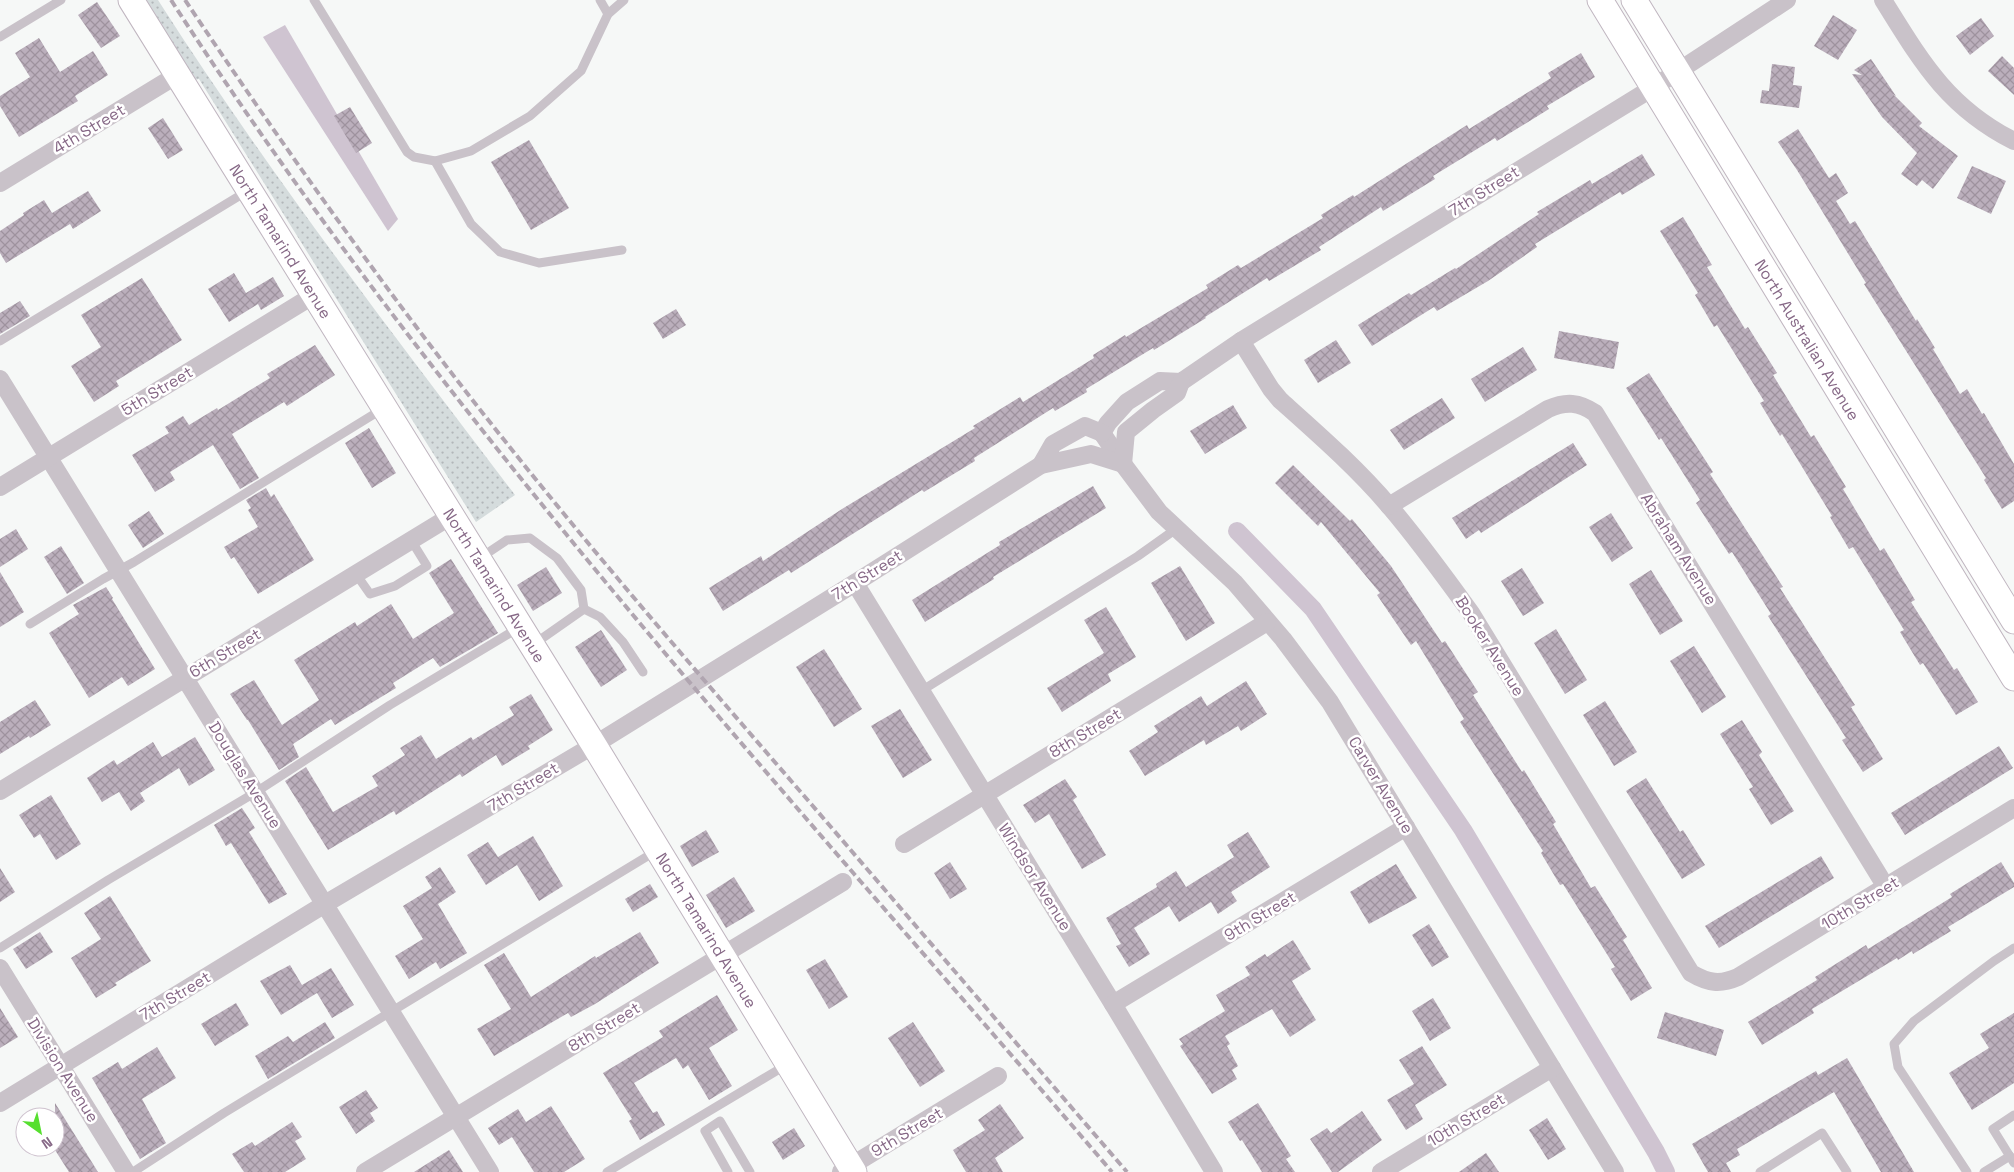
<svg xmlns="http://www.w3.org/2000/svg" width="2014" height="1172" viewBox="0 0 2014 1172" font-family="'Space Grotesk',sans-serif">
  <style>
    .grass { fill: url(#grass-dots) }
    .water { fill: #cfc4d1 }
    .lines { fill: none; stroke-linecap: round; stroke-linejoin: round }
    .canal { stroke: #cfc4d1; stroke-width: 18 }
    .building { fill: url(#building-cross-hatch) }
    .secondary-casing { stroke: #c0b6c0; stroke-width: 27 }
    .lane { stroke: #c9c2c9; stroke-width: 9 }
    .street { stroke: #c9c2c9; stroke-width: 18 }
    .secondary { stroke: #fff; stroke-width: 25 }
    .rail { stroke: #b0a5b0; stroke-width: 4; stroke-dasharray: 8 4; stroke-linecap: butt }
    .labels { text-anchor: middle; dominant-baseline: central; stroke-width: 5; stroke-linejoin: round; paint-order: stroke }
    .street-label { font-size: 16px; fill: #866886; stroke: #fff }
  </style>
  <defs>
    <pattern id="grass-dots" width="8" height="8" patternUnits="userSpaceOnUse" patternTransform="scale(1.25)"><rect width="8" height="8" fill="#d5dcdd"/><path d="M2 2h.1M6 6h.1" fill="none" stroke="#b2b6b9" stroke-width="1.8" stroke-linecap="round"/></pattern>
    <pattern id="building-cross-hatch" width="8" height="8" patternUnits="userSpaceOnUse" patternTransform="scale(1.25)"><rect width="8" height="8" fill="#bbafbc"/><path d="M0 0l8 8M0 8l8-8" fill="none" stroke="#9e929e"/></pattern>
  </defs>
  <rect width="100%" height="100%" fill="#f6f8f7"/>
  <path class="grass" d="M140,0H158C268,172 392,333 515,495L476,522L199,79L190,81Z"/>
  <path class="water" d="M285,25L398,219L388,231L263,37Z"/>
  <g class="lines">
    <path class="canal" d="M1237,531L1313,609L1463,830L1656,1152L1666,1172"/>
  </g>
  <g class="building">
    <path d="M97,2L120,36L101,48L78,15Z"/>
    <path d="M1833,15L1857,30L1838,60L1814,46Z"/>
    <path d="M1981,18L1994,36L1970,55L1956,36Z"/>
    <path d="M39,38L60,72L93,51L108,75L75,96L78,101L19,137L0,106V96L30,77L15,53Z"/>
    <path d="M1581,53L1595,77L1547,106L1549,109L1497,141L1495,138L1433,176L1435,179L1383,211L1381,207L1319,247L1321,250L1269,281L1267,278L1205,317L1206,318L1154,350L1153,348L1086,389L1087,392L1055,411L1053,408L974,458L975,461L924,492L922,490L791,573L789,570L723,611L709,588L761,556L763,561L842,509L975,428L973,426L1020,397L1023,402L1094,358L1093,355L1125,335L1126,337L1208,288L1206,285L1238,265L1241,268L1323,218L1321,215L1353,195L1354,197L1467,125L1469,129L1551,78L1548,73Z"/>
    <path d="M2002,56L2014,68V95L1988,71Z"/>
    <path d="M1871,59L1896,96L1893,94L1922,123L1919,126L1958,156L1933,189L1922,180L1917,186L1901,174L1917,153L1882,117L1852,74L1862,75L1854,70Z"/>
    <path d="M1772,64L1795,67L1793,85L1802,86L1799,108L1760,103L1762,90L1769,91Z"/>
    <path d="M350,107L372,143L356,153L334,116Z"/>
    <path d="M163,118L183,150L168,159L148,128Z"/>
    <path d="M1798,129L1829,178L1836,173L1848,193L1836,201L1850,224L1855,221L1916,321L1917,319L1935,348L1933,349L1960,394L1967,389L1982,414L1984,413L2014,464V501L2002,509L1984,480L1986,478L1864,284L1866,283L1797,170L1778,142Z"/>
    <path d="M529,140L569,208L531,230L491,162Z"/>
    <path d="M1642,154L1655,175L1622,195L1620,192L1535,244L1537,247L1488,281L1437,311L1434,307L1372,346L1358,325L1409,293L1411,295L1455,268L1456,269L1539,214L1537,212L1590,180L1592,184Z"/>
    <path d="M1972,166L2006,181L1991,214L1957,198Z"/>
    <path d="M88,191L101,211L73,229L70,224L6,263L0,253V231L24,215L23,213L44,200L52,213Z"/>
    <path d="M1683,217L1712,265L1707,267L1745,329L1748,327L1777,373L1773,375L1811,437L1814,435L1846,487L1843,489L1880,551L1884,548L1915,600L1911,602L1954,670L1957,668L1978,702L1956,715L1923,663L1920,665L1900,632L1904,630L1853,547L1849,549L1830,517L1832,516L1782,434L1780,436L1760,403L1764,401L1717,325L1714,327L1695,295L1698,293L1660,231Z"/>
    <path d="M234,273L246,293L273,277L284,296L261,310L258,304L229,322L208,289Z"/>
    <path d="M142,278L182,340L116,381L119,386L94,402L71,366L101,347L81,315Z"/>
    <path d="M20,301L30,316L0,334V313Z"/>
    <path d="M676,309L686,325L663,339L653,323Z"/>
    <path d="M1559,331L1619,342L1614,369L1554,358Z"/>
    <path d="M1336,340L1351,363L1318,383L1304,360Z"/>
    <path d="M315,345L335,375L287,406L284,402L232,434L259,478L240,489L213,445L170,472L175,480L155,492L132,455L169,433L165,427L183,416L189,425L217,408L218,410L270,378L267,374Z"/>
    <path d="M1523,347L1537,370L1485,402L1471,379Z"/>
    <path d="M1649,373L1713,472L1710,474L1783,587L1780,588L1855,705L1851,707L1883,759L1863,772L1842,740L1846,738L1768,616L1771,614L1732,552L1729,554L1696,503L1700,500L1661,438L1659,440L1626,388Z"/>
    <path d="M1442,398L1455,418L1404,450L1390,430Z"/>
    <path d="M1233,405L1247,428L1205,454L1190,431Z"/>
    <path d="M369,428L396,473L372,488L345,443Z"/>
    <path d="M1573,443L1587,465L1481,533L1479,530L1466,539L1452,518Z"/>
    <path d="M1293,465L1350,521L1352,519L1391,566L1442,643L1445,641L1478,692L1473,695L1522,772L1524,770L1556,822L1553,824L1591,888L1595,886L1627,937L1623,940L1652,988L1631,1001L1611,969L1615,967L1563,884L1560,885L1541,853L1543,851L1460,722L1464,719L1416,641L1411,645L1377,595L1380,593L1321,522L1318,526L1275,483Z"/>
    <path d="M1093,486L1106,508L993,577L994,579L925,622L912,600L1000,545L999,542Z"/>
    <path d="M266,488L271,497L274,494L314,560L258,594L234,557L231,559L224,547L258,527L248,510L251,508L246,500Z"/>
    <path d="M149,511L164,534L143,548L128,525Z"/>
    <path d="M1611,513L1633,548L1612,562L1589,527Z"/>
    <path d="M16,529L28,549L0,567V539Z"/>
    <path d="M61,546L84,583L67,594L44,557Z"/>
    <path d="M451,559L498,633L440,667L433,658L393,683L396,688L335,725L331,719L293,744L299,757L279,770L248,720H247L230,694L254,680L282,725L319,700L294,660L355,622L357,626L391,604L413,639L454,613L429,573Z"/>
    <path d="M1180,566L1215,623L1186,641L1151,583Z"/>
    <path d="M546,567L562,593L533,611L517,585Z"/>
    <path d="M1522,568L1544,603L1523,616L1501,581Z"/>
    <path d="M1651,570L1683,621L1660,635L1629,584Z"/>
    <path d="M0,572L24,612L0,627Z"/>
    <path d="M106,587L113,598L112,599L155,669L128,686L122,677L89,698L49,633L79,614L73,605Z"/>
    <path d="M1106,607L1136,657L1108,674L1111,681L1062,712L1047,688L1104,653L1084,620Z"/>
    <path d="M1556,629L1587,680L1565,694L1534,643Z"/>
    <path d="M601,630L627,670L601,687L575,647Z"/>
    <path d="M1694,646L1726,697L1702,713L1670,661Z"/>
    <path d="M824,649L862,709L834,727L796,667Z"/>
    <path d="M1246,681L1267,714L1241,731L1238,726L1206,745L1204,740L1145,776L1129,751L1158,732L1154,726L1201,696L1207,706Z"/>
    <path d="M531,694L553,730L528,746L530,749L502,766L496,755L462,777L460,774L396,815L394,811L328,850L285,781L306,767L333,812L378,786L372,776L405,755L400,748L421,735L436,759L471,737L473,740L514,715L509,707Z"/>
    <path d="M35,700L51,725L30,738L29,736L0,754V722Z"/>
    <path d="M1605,701L1637,752L1614,766L1583,715Z"/>
    <path d="M900,709L932,760L903,778L871,726Z"/>
    <path d="M1742,720L1762,752L1759,755L1794,811L1771,825L1749,789L1753,787L1720,734Z"/>
    <path d="M195,737L215,770L189,786L179,768L140,793L145,801L131,811L119,792L102,802L87,778L114,760L117,765L153,742L162,757Z"/>
    <path d="M1999,746L2013,768L1905,835L1891,813Z"/>
    <path d="M1646,778L1680,832L1683,830L1705,865L1682,879L1626,791Z"/>
    <path d="M1065,779L1077,797L1073,800L1106,855L1082,869L1049,814L1035,823L1023,805Z"/>
    <path d="M51,795L81,844L56,860L40,834L34,838L19,815Z"/>
    <path d="M242,808L255,828L249,832L287,894L269,904L231,843L226,846L214,825Z"/>
    <path d="M706,830L719,852L692,867L680,846Z"/>
    <path d="M1248,832L1270,867L1231,892L1237,901L1218,914L1211,902L1179,922L1169,906L1134,928L1150,954L1129,967L1116,946L1121,944L1106,918L1157,887L1156,884L1176,871L1186,887L1234,857L1227,845Z"/>
    <path d="M533,836L563,886L539,901L517,865L486,885L467,855L488,842L498,857Z"/>
    <path d="M1821,856L1834,878L1719,948L1705,926Z"/>
    <path d="M950,862L967,889L950,899L934,873Z"/>
    <path d="M2001,862L2014,883V887L1948,927L1951,931L1913,954L1912,951L1898,960L1897,958L1812,1009L1814,1013L1762,1045L1748,1022L1817,980L1815,977L1866,945L1868,949L1952,897L1950,894Z"/>
    <path d="M1396,864L1417,898L1369,924L1350,892Z"/>
    <path d="M440,867L456,892L438,904L467,953L440,969L436,962L409,979L395,956L423,939L403,906L432,888L425,877Z"/>
    <path d="M0,868L15,892L0,902Z"/>
    <path d="M734,877L755,911L726,928L706,895Z"/>
    <path d="M650,884L658,897L633,912L625,899Z"/>
    <path d="M110,896L151,961L115,983L117,985L96,998L71,958L101,939L84,913Z"/>
    <path d="M1429,924L1449,957L1432,967L1412,935Z"/>
    <path d="M40,932L53,952L26,969L13,949Z"/>
    <path d="M640,932L659,963L595,1004L571,1017L568,1013L494,1056L477,1029L511,1009L484,965L504,953L531,997L595,956L596,958Z"/>
    <path d="M1293,940L1311,969L1292,981L1316,1020L1290,1037L1272,1009L1225,1036L1230,1044L1227,1046L1238,1066L1232,1070L1237,1079L1212,1094L1180,1046L1183,1044L1179,1039L1225,1011L1216,995L1250,975L1245,967L1265,954L1267,957Z"/>
    <path d="M825,959L848,997L829,1009L806,970Z"/>
    <path d="M290,965L302,985L331,968L354,1005L332,1018L317,993L281,1015L260,981Z"/>
    <path d="M717,995L738,1030L709,1048L732,1086L709,1100L688,1065L683,1069L676,1058L634,1083L653,1113L657,1111L665,1125L640,1140L629,1121L632,1119L603,1073L663,1037L659,1031Z"/>
    <path d="M1433,998L1451,1028L1430,1041L1412,1011Z"/>
    <path d="M236,1003L249,1025L215,1046L201,1024Z"/>
    <path d="M0,1008L18,1037L0,1048Z"/>
    <path d="M1665,1012L1724,1030L1716,1056L1657,1038Z"/>
    <path d="M2014,1013V1083L1972,1110L1949,1073L1989,1048L1980,1034Z"/>
    <path d="M325,1022L335,1038L268,1079L255,1056L288,1036L293,1042Z"/>
    <path d="M913,1022L945,1071L920,1087L888,1038Z"/>
    <path d="M1422,1046L1447,1085L1415,1105L1423,1119L1406,1130L1387,1100L1414,1084L1399,1060Z"/>
    <path d="M157,1047L176,1078L142,1099L166,1143L140,1159L92,1078L118,1062L122,1069Z"/>
    <path d="M1847,1058L1914,1172H1881L1834,1092L1737,1149L1740,1155L1726,1163L1731,1172H1708L1692,1144L1816,1071L1818,1075Z"/>
    <path d="M366,1090L378,1108L370,1113L375,1121L356,1134L339,1107Z"/>
    <path d="M55,1103L98,1172H69L55,1150Z"/>
    <path d="M1258,1103L1291,1156L1286,1159L1295,1172H1262L1242,1140L1240,1141L1228,1122Z"/>
    <path d="M1000,1104L1024,1138L995,1158L1003,1172H966L953,1150L985,1130L978,1120Z"/>
    <path d="M551,1106L585,1159L564,1172H534L512,1137L499,1145L488,1128L518,1109L526,1122Z"/>
    <path d="M1362,1111L1382,1140L1338,1172H1332L1310,1139L1327,1128L1331,1133Z"/>
    <path d="M1547,1118L1566,1149L1548,1160L1529,1130Z"/>
    <path d="M292,1122L302,1137L295,1141L306,1159L285,1172H244L232,1154L252,1142L255,1146Z"/>
    <path d="M794,1128L805,1146L783,1160L772,1142Z"/>
    <path d="M449,1150L463,1172H414Z"/>
    <path d="M1486,1153L1499,1172H1459Z"/>
  </g>
  <g class="lines">
    <g class="secondary-casing">
      <g id="secondary">
        <path id="s1" d="M131,0L594,745L854,1172"/>
        <path id="s2" d="M1600,0L2014,678"/>
        <path d="M1634,0L2014,621"/>
      </g>
    </g>
    <g class="lane">
      <path d="M314,0L407,152L414,157L435,161L471,151L530,116L581,71L608,14L624,0"/>
      <path d="M600,0L608,14"/>
      <path d="M0,37L61,0"/>
      <path d="M435,161L471,224L500,252L539,263L622,250"/>
      <path d="M0,341L249,190"/>
      <path d="M480,558L507,540L530,538L557,558L581,590L584,609L534,644"/>
      <path d="M356,574L370,594L395,586L427,566L411,540"/>
      <path d="M584,609L600,617L623,642L643,672"/>
      <path d="M30,624L103,579L134,562L384,408"/>
      <path d="M921,691L1138,556L1176,529"/>
      <path d="M0,948L108,880L256,792L390,705L520,627"/>
      <path d="M2014,1115L1993,1129L2014,1163"/>
      <path d="M133,1172L224,1113L656,851"/>
      <path d="M607,1172L788,1064"/>
      <path d="M728,1172L705,1131L720,1121L750,1172"/>
      <path d="M1760,1172L1822,1133L1847,1172"/>
      <path d="M1967,1172L1898,1067L1894,1044L1914,1021L1994,961L2014,948"/>
      <path d="M1984,1172L2010,1156"/>
    </g>
    <g class="street">
      <path d="M1883,0C1921,61 1947,107 2014,141"/>
      <path d="M0,183L177,75"/>
      <path d="M1241,341L1271,389L1280,400C1318,434 1357,468 1390,507C1419,541 1445,577 1471,613L1691,973C1708,983 1720,985 1738,977L2014,808"/>
      <path d="M0,379L490,1172"/>
      <path d="M1102,433L1123,464L1159,512L1235,583L1283,639L1330,702L1615,1172"/>
      <path d="M1102,433L1108,423L1127,402L1160,381L1181,382L1241,341L1654,87L1787,0"/>
      <path d="M1041,465L1053,444L1085,426L1102,433"/>
      <path d="M0,487L314,295"/>
      <path d="M1389,506L1548,409C1566,401 1579,402 1595,413L1886,887"/>
      <path d="M855,583L1113,1004L1214,1172"/>
      <path d="M0,791L451,516"/>
      <path d="M904,844L1267,622"/>
      <path d="M0,968L126,1172"/>
      <path d="M1113,1004L1406,827"/>
      <path d="M0,1103L325,904L594,745L855,583L1041,465L1091,454L1123,464L1126,432L1153,410L1177,393L1181,382"/>
      <path d="M365,1172L843,882"/>
      <path d="M841,1172L998,1076"/>
      <path d="M1381,1172L1552,1068"/>
    </g>
    <use href="#secondary" class="secondary"/>
    <g class="rail">
      <path d="M171,0C444,422 786,791 1112,1172"/>
      <path d="M185,0C275,134 368,266 467,393C577,534 695,670 812,805C917,927 1022,1050 1127,1172"/>
    </g>
  </g>
  <g class="labels">
    <g class="street-label">
      <text transform="translate(89 129) rotate(-31)">4th Street</text>
      <text transform="translate(1484 191) rotate(-32)">7th Street</text>
      <text stroke="none"><textPath href="#s1" startOffset="284">North Tamarind Avenue</textPath></text>
      <text stroke="none"><textPath href="#s2" startOffset="398">North Australian Avenue</textPath></text>
      <text transform="translate(157 391) rotate(-31)">5th Street</text>
      <text transform="translate(1679 549) rotate(58)">Abraham Avenue</text>
      <text transform="translate(867 575) rotate(-32)">7th Street</text>
      <text stroke="none"><textPath href="#s1" startOffset="689">North Tamarind Avenue</textPath></text>
      <text transform="translate(1490 646) rotate(58)">Booker Avenue</text>
      <text transform="translate(225 653) rotate(-31)">6th Street</text>
      <text transform="translate(1085 733) rotate(-31)">8th Street</text>
      <text transform="translate(245 775) rotate(58)">Douglas Avenue</text>
      <text transform="translate(1381 785) rotate(59)">Carver Avenue</text>
      <text transform="translate(523 787) rotate(-31)">7th Street</text>
      <text transform="translate(1035 877) rotate(58)">Windsor Avenue</text>
      <text transform="translate(1860 903) rotate(-31)">10th Street</text>
      <text transform="translate(1260 916) rotate(-31)">9th Street</text>
      <text stroke="none"><textPath href="#s1" startOffset="1094">North Tamarind Avenue</textPath></text>
      <text transform="translate(175 996) rotate(-31)">7th Street</text>
      <text transform="translate(604 1027) rotate(-31)">8th Street</text>
      <text transform="translate(63 1070) rotate(58)">Division Avenue</text>
      <text transform="translate(1466 1120) rotate(-31)">10th Street</text>
      <text transform="translate(907 1132) rotate(-31)">9th Street</text>
    </g>
  </g>
  <g transform="translate(40 1132) rotate(147)"><circle r="24" fill="#ffffff" stroke="#cfc3cf"/>
  <path d="M0-4L9 19L0 12L-9 19Z" fill="#56df2f"/>
  <text y="-8" font-size="14" font-weight="bold" text-anchor="middle" fill="#866886">N</text>
  </g>
</svg>
